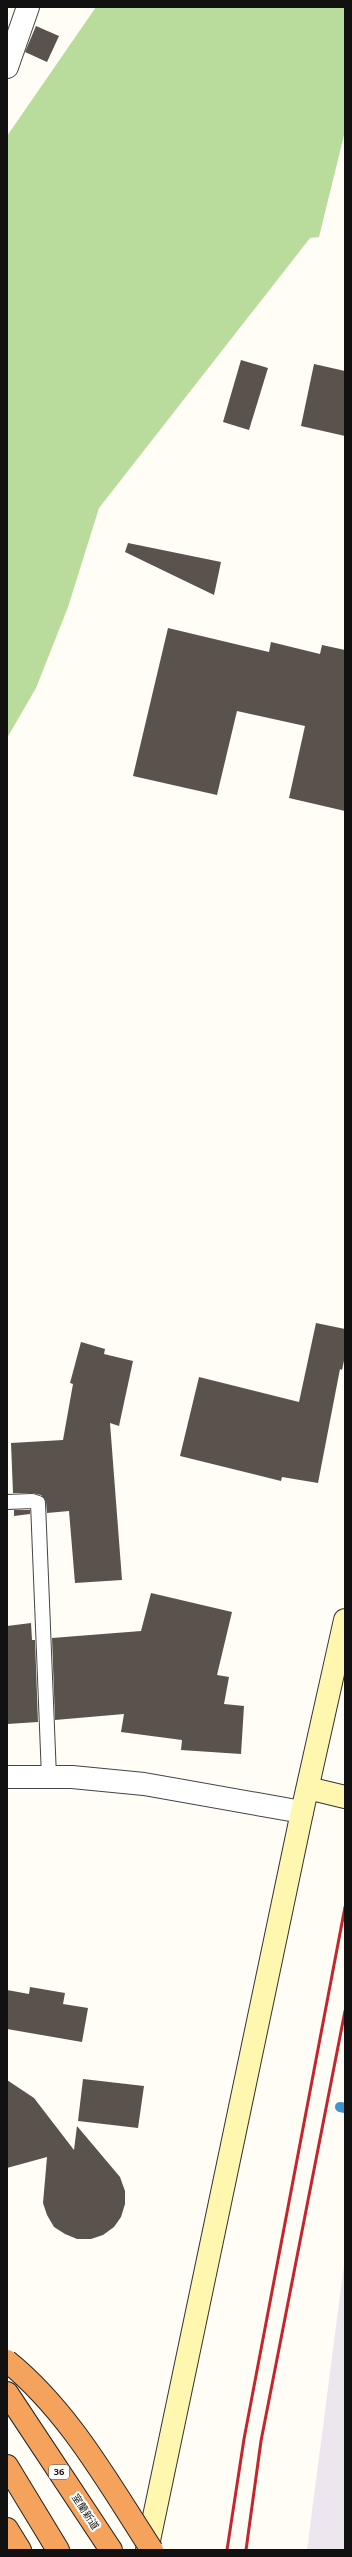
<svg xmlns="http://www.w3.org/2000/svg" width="352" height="2557" viewBox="0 0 352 2557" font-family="Bitter,'Noto Sans JP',serif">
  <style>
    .industrial { fill: #eee6ef }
    .forest { fill: #b9dc9c }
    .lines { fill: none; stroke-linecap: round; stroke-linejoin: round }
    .stream { stroke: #3f96cf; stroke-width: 10 }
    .building { fill: #5a524d }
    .lane-casing { stroke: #444; stroke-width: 16 }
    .street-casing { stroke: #444; stroke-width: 24 }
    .secondary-casing { stroke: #333; stroke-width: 24 }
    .highway-casing { stroke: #222; stroke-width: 24 }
    .lane { stroke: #fff; stroke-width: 14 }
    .street { stroke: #fff; stroke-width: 22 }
    .secondary { stroke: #fff6b0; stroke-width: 22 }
    .highway { stroke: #f5a25d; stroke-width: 22 }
    .rail { stroke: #c4262e; stroke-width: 3 }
    .highway-bridge-casing { stroke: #222; stroke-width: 24; stroke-linecap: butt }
    .highway-bridge { stroke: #f5a25d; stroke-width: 22 }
    .labels { text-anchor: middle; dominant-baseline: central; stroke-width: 4; stroke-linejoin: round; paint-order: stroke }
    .shield { fill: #fff; stroke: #585858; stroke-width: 1 }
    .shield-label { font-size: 9px; font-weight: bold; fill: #111 }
    .street-label { font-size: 10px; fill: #111; stroke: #fff }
  </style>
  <rect width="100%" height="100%" fill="#fffdf5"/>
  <path class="industrial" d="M345,2257V2550H307Z"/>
  <path class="forest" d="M96,7H345V131L319,237L310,238L99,508L68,607L36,688L7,738V136Z"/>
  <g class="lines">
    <path class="stream" d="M340,2107L345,2108"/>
  </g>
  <g class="building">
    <path d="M36,26L59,36L47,62L25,52Z"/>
    <path d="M241,360L268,368L249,430L223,422Z"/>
    <path d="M314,364L345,371V436L301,426Z"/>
    <path d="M128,543L221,562L214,595L125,552Z"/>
    <path d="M168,628L269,652L271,642L320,654L322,645L345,650V811L289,798L305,726L237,711L217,795L133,776Z"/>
    <path d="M316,1323L345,1329V1356L342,1370L340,1369L318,1483L282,1477L281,1481L180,1456L199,1377L299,1402Z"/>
    <path d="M81,1342L105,1349L104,1354L133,1361L119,1426L110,1423L122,1580L75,1583L69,1511L47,1513L46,1502L41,1495L32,1493H13L11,1443L63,1440L73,1384L70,1383Z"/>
    <path d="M14,1510H30V1514L14,1516Z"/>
    <path d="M151,1593L232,1612L217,1675L229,1677L224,1704L244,1706L241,1754L181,1750L182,1740L121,1732L124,1714L55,1720L52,1638L141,1631Z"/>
    <path d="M31,1623L32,1640H35L38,1722L7,1724V1626Z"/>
    <path d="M30,1987L65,1993L63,2004L88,2008L82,2042L7,2029V1990L29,1994Z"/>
    <path d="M83,2079L144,2086L138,2128L78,2121Z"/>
    <path d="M7,2080L34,2098L74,2150L77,2126L120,2177L125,2191V2204L121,2217L114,2227L103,2235L91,2239H77L65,2234L54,2227L47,2215L43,2203L47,2157L7,2168Z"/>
  </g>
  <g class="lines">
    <g class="lane-casing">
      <path id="lane" d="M7,1502L32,1501L38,1503L49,1777"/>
    </g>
    <g class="street-casing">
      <g id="street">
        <path d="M7,67L28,7"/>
        <path d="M7,1777H72L144,1784L302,1812"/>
      </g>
    </g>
    <g class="secondary-casing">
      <g id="secondary">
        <path d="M308,1788L345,1797"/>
        <path d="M147,2550L302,1812L345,1620"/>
      </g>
    </g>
    <g class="highway-casing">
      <g id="highway">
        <path d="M7,2393L111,2550"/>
        <path d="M7,2466L58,2550"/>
        <path d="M7,2529L20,2550"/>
      </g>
    </g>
    <use href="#lane" class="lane"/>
    <use href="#street" class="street"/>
    <use href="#secondary" class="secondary"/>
    <use href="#highway" class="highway"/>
    <g class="rail">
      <path d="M227,2550L244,2439L345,1907"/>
      <path d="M246,2550L261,2441L345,2011"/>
    </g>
    <g class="highway-bridge-casing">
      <path id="highway-bridge" d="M7,2361C69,2411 109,2484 152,2550"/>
    </g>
    <use href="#highway-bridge" class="highway-bridge"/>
  </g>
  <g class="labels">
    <rect class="shield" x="49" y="2465" width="20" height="14" rx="3"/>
    <g class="shield-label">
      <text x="59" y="2472">36</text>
    </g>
    <g class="street-label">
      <text transform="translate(85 2512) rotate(57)">室蘭新道</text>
    </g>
  </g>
  <rect width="352" height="2557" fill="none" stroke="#111111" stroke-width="16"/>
</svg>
